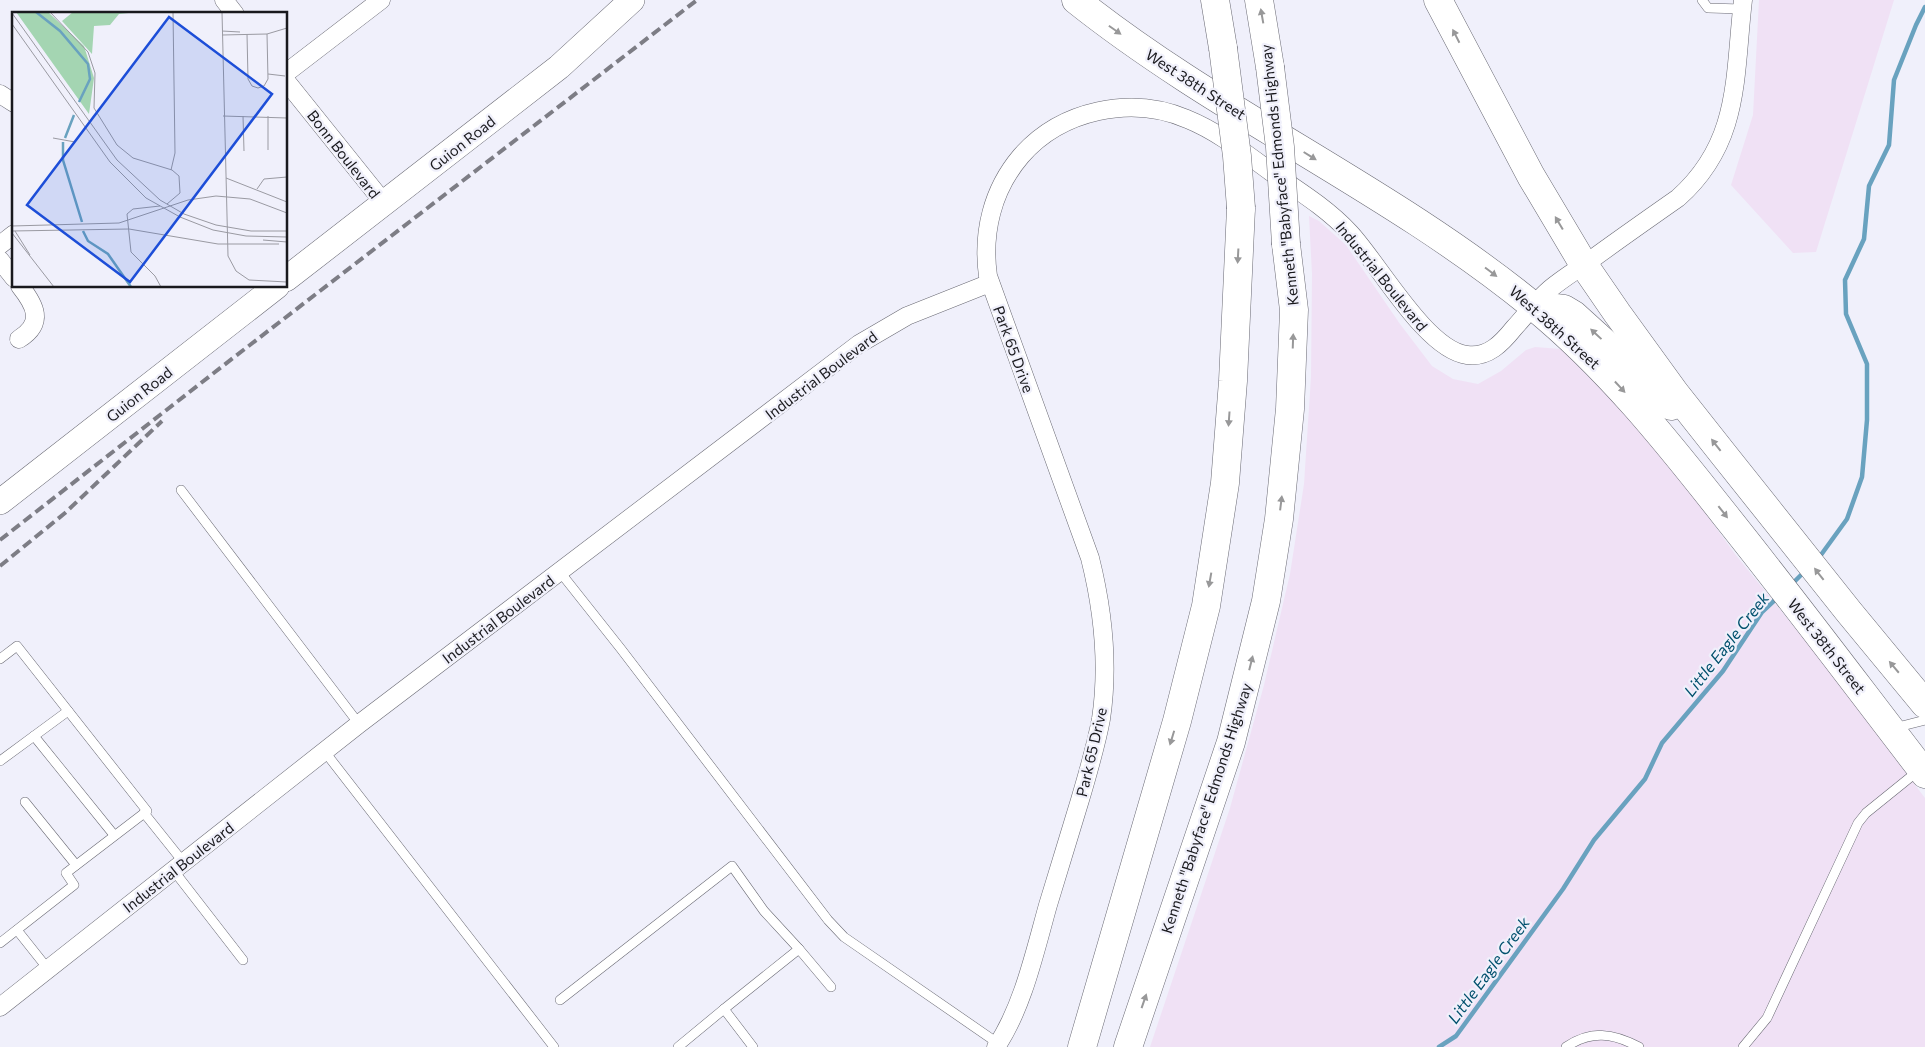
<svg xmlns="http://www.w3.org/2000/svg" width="1925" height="1047" viewBox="0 0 1925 1047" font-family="Commissioner,sans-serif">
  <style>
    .commercial { fill: #f0e1f5 }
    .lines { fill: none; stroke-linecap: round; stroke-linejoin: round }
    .stream { stroke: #69a2bf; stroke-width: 4.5 }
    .lane-casing { stroke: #696973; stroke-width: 10 }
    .street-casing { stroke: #696973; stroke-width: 19 }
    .secondary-casing { stroke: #696973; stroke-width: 26 }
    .primary-casing { stroke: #696973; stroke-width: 29 }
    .highway-casing { stroke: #696973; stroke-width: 29 }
    .lane { stroke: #fff; stroke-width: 9 }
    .street { stroke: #fff; stroke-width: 18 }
    .secondary { stroke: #fff; stroke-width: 25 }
    .primary { stroke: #fff; stroke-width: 28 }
    .highway { stroke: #fff; stroke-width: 28 }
    .rail { stroke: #7d7d85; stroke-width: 4; stroke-dasharray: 10 5; stroke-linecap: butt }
    .highway-bridge-casing { stroke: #696973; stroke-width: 29; stroke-linecap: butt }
    .highway-bridge { stroke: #fff; stroke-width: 28 }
    .oneway { fill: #989899 }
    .labels { text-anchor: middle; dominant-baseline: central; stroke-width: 4.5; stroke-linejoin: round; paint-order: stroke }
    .street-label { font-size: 15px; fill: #19191d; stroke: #f0f0fb }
    .water-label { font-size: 16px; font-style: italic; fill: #00506d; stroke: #f0f0fb }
    .inset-river { fill: none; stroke: #69a2bf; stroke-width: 2.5 }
    .inset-road { fill: none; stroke: #9a9aa2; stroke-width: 1 }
    .view { fill: #1d4ed8; fill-opacity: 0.15; stroke: #1d4ed8; stroke-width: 2.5 }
    .inset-edge { fill: none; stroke: #19191d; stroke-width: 2.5 }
  </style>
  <rect width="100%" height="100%" fill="#f0f0fb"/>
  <g class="commercial">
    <path d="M1759,0H1894L1816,252L1793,253L1731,185L1753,115Z"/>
    <path d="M1309,216L1319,221L1346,245L1400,324L1432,366L1453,379L1478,384L1501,371L1526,350L1535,347L1561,349L1613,401L1682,481L1735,554L1816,654L1925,798V1047H1150L1230,808L1264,685L1290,574L1304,484L1311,377L1312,274Z"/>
  </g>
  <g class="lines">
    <g class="stream">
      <path d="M1818,559L1847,519L1862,477L1867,420V364L1846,314L1845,280L1864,239L1869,186L1889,145L1894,80L1916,25L1925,7"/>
      <path d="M1791,585L1805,571"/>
      <path d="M1439,1047L1456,1036L1563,889L1594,840L1645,779L1662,743L1723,671L1762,612L1778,597"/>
    </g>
    <g class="lane-casing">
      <g id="lane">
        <path d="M1702,0L1708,8L1742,9"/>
        <path d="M181,490L359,724"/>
        <path d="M560,572L621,649L828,920L844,937L999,1044"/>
        <path d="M0,659L17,646L147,811L66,873L74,885L0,943"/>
        <path d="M68,711L34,736L114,835"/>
        <path d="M1894,728L1925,720"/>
        <path d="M325,752L554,1047"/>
        <path d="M0,761L34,736"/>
        <path d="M25,802L76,865"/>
        <path d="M144,813L184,863"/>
        <path d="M174,871L243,960"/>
        <path d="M17,930L48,969"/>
        <path d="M560,1000L732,866L764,911L799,949"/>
        <path d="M678,1047L724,1009"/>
        <path d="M753,1047L724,1009L799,949L831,987"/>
        <path d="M1566,1047C1591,1030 1613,1033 1639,1047"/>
        <path d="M1743,1047L1767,1018L1858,823L1866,813L1918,771"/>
      </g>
    </g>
    <g class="street-casing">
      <g id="street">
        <path d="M224,0L235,14"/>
        <path d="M286,73L381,0"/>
        <path d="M286,81L384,203"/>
        <path d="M0,94L14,103"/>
        <path d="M0,245L14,234"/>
        <path d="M0,260L14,278"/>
        <path d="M19,339C45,323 35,305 20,286"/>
        <path d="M0,1007L359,724L859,344L907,316L990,283"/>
        <path d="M996,1047C1023,1007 1035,951 1048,905C1059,870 1069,835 1080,800C1088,773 1096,746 1101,719C1109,665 1103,610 1090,558L988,276C982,233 992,190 1021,156C1061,110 1131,95 1187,119C1217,131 1245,153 1271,172C1299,191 1328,209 1350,233C1379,264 1426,350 1467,355C1488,358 1502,343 1514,328C1526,315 1536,301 1550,289C1562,279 1575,271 1588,262C1618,240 1648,219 1678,198C1741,142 1734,76 1743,0"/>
      </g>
    </g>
    <g class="secondary-casing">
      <g id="secondary">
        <path d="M286,279L559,67L632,0"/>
        <path d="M0,502L277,286"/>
      </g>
    </g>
    <g class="primary-casing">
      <g id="primary">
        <path d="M1076,0C1219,114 1390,189 1532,305C1607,366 1666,440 1725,515C1793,600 1858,687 1925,774"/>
        <path d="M1438,0L1531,176L1584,265L1617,313L1675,393L1724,455L1849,612L1925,704"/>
        <path d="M1538,306L1564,309L1574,315L1606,344L1660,400L1671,406"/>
      </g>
    </g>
    <g class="highway-casing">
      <g id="highway">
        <path d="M1215,0L1223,48"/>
        <path d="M1259,0L1270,67"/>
        <path d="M1082,1047L1177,721L1206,606L1225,483L1233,381L1241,208"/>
        <path d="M1128,1047L1231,742L1266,601L1279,519L1290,409L1294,310L1286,244"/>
      </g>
    </g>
    <use href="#lane" class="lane"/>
    <use href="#street" class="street"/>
    <use href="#secondary" class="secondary"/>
    <use href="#primary" class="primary"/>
    <use href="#highway" class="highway"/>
    <g class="rail">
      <path d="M0,540L224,365L697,0"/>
      <path d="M0,566L65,513L162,421"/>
    </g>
    <g class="highway-bridge-casing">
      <g id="highway-bridge">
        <path d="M1223,48L1237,156L1241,208"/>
        <path d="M1270,67L1280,147L1286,244"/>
      </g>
    </g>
    <use href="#highway-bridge" class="highway-bridge"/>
  </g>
  <defs><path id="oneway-solid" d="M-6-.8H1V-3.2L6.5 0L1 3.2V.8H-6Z" transform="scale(1.25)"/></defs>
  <g class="oneway">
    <use href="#oneway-solid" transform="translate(1262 16) rotate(-100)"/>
    <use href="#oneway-solid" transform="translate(1115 30) rotate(35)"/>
    <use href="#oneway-solid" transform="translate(1456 36) rotate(-117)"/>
    <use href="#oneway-solid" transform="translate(1310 156) rotate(32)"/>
    <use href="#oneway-solid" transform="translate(1559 223) rotate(-121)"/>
    <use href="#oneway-solid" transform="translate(1238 256) rotate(93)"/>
    <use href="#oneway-solid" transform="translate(1491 272) rotate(37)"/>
    <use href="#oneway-solid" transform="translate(1596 334) rotate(-137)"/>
    <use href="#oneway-solid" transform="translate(1293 341) rotate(-88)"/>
    <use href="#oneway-solid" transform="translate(1620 387) rotate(47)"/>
    <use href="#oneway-solid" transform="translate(1229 419) rotate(94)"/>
    <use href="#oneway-solid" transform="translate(1716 445) rotate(-128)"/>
    <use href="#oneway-solid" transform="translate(1281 503) rotate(-83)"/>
    <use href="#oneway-solid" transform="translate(1723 512) rotate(52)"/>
    <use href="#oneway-solid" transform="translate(1819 574) rotate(-128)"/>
    <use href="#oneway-solid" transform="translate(1210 580) rotate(100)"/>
    <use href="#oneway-solid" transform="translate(1251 663) rotate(-76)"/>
    <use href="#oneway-solid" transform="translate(1894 667) rotate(-130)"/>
    <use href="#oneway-solid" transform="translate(1172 738) rotate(107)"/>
    <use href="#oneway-solid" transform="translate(1144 1001) rotate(-71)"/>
  </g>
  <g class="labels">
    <g class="street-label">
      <text transform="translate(1196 84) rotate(33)">West 38th Street</text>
      <text transform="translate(462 143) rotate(-38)">Guion Road</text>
      <text transform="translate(344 154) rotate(52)">Bonn Boulevard</text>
      <text transform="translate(1279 175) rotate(-96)">Kenneth "Babyface" Edmonds Highway</text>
      <text transform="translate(1382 276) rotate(51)">Industrial Boulevard</text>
      <text transform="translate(1555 327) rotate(42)">West 38th Street</text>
      <text transform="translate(1014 349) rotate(70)">Park 65 Drive</text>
      <text transform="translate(821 375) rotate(-37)">Industrial Boulevard</text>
      <text transform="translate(139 394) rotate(-38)">Guion Road</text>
      <text transform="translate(498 619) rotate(-37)">Industrial Boulevard</text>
      <text transform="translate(1827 646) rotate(52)">West 38th Street</text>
      <text transform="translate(1091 752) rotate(-77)">Park 65 Drive</text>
      <text transform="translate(1206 808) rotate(-72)">Kenneth "Babyface" Edmonds Highway</text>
      <text transform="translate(178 867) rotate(-38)">Industrial Boulevard</text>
    </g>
    <g class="water-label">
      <text transform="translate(1726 644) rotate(-52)">Little Eagle Creek</text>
      <text transform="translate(1488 970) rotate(-54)">Little Eagle Creek</text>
    </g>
  </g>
  <g transform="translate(12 12)">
    <rect width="275" height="275" fill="#f0f0fb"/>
    <path d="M4,0H36L72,34L82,66L77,102ZM61,0H126L107,2L98,13L82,14L80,42L50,9Z" fill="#a4d5b2"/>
    <path class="inset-river" d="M24,0L48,19L76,52L78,67L67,90M53,126L62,103M51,130V148L70,210M71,219L76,229L96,242L119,275"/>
    <path class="inset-road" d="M38,0L76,40L83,61L82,96L105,133L121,146L160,158L167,164L168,181L155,192M210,0L216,244L224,259L237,268L275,270M0,1L105,148L148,188L172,202L204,213L239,219H275M0,12L98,150L134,186L168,205L201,218L234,224L275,225M210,19L228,20M235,22L236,67L240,74L246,76M210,23L255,22L275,16M256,62L273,64M246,76L252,74L256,67L255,22M211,104L275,106M231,104L232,139M256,104V138M41,126L63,130M159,158L163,141L161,0M214,166L275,190M245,177L252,167L275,165M148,194L121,197L115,202L119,240L143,264L149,275M0,214L107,211L176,188L204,184L238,187L275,201M0,219L117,217L206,232H267M3,219L18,243M0,221L42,275M251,228L275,230"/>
    <path class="view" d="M157,5L260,82L118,270L15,193Z"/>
    <rect width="275" height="275" class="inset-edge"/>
  </g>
</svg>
